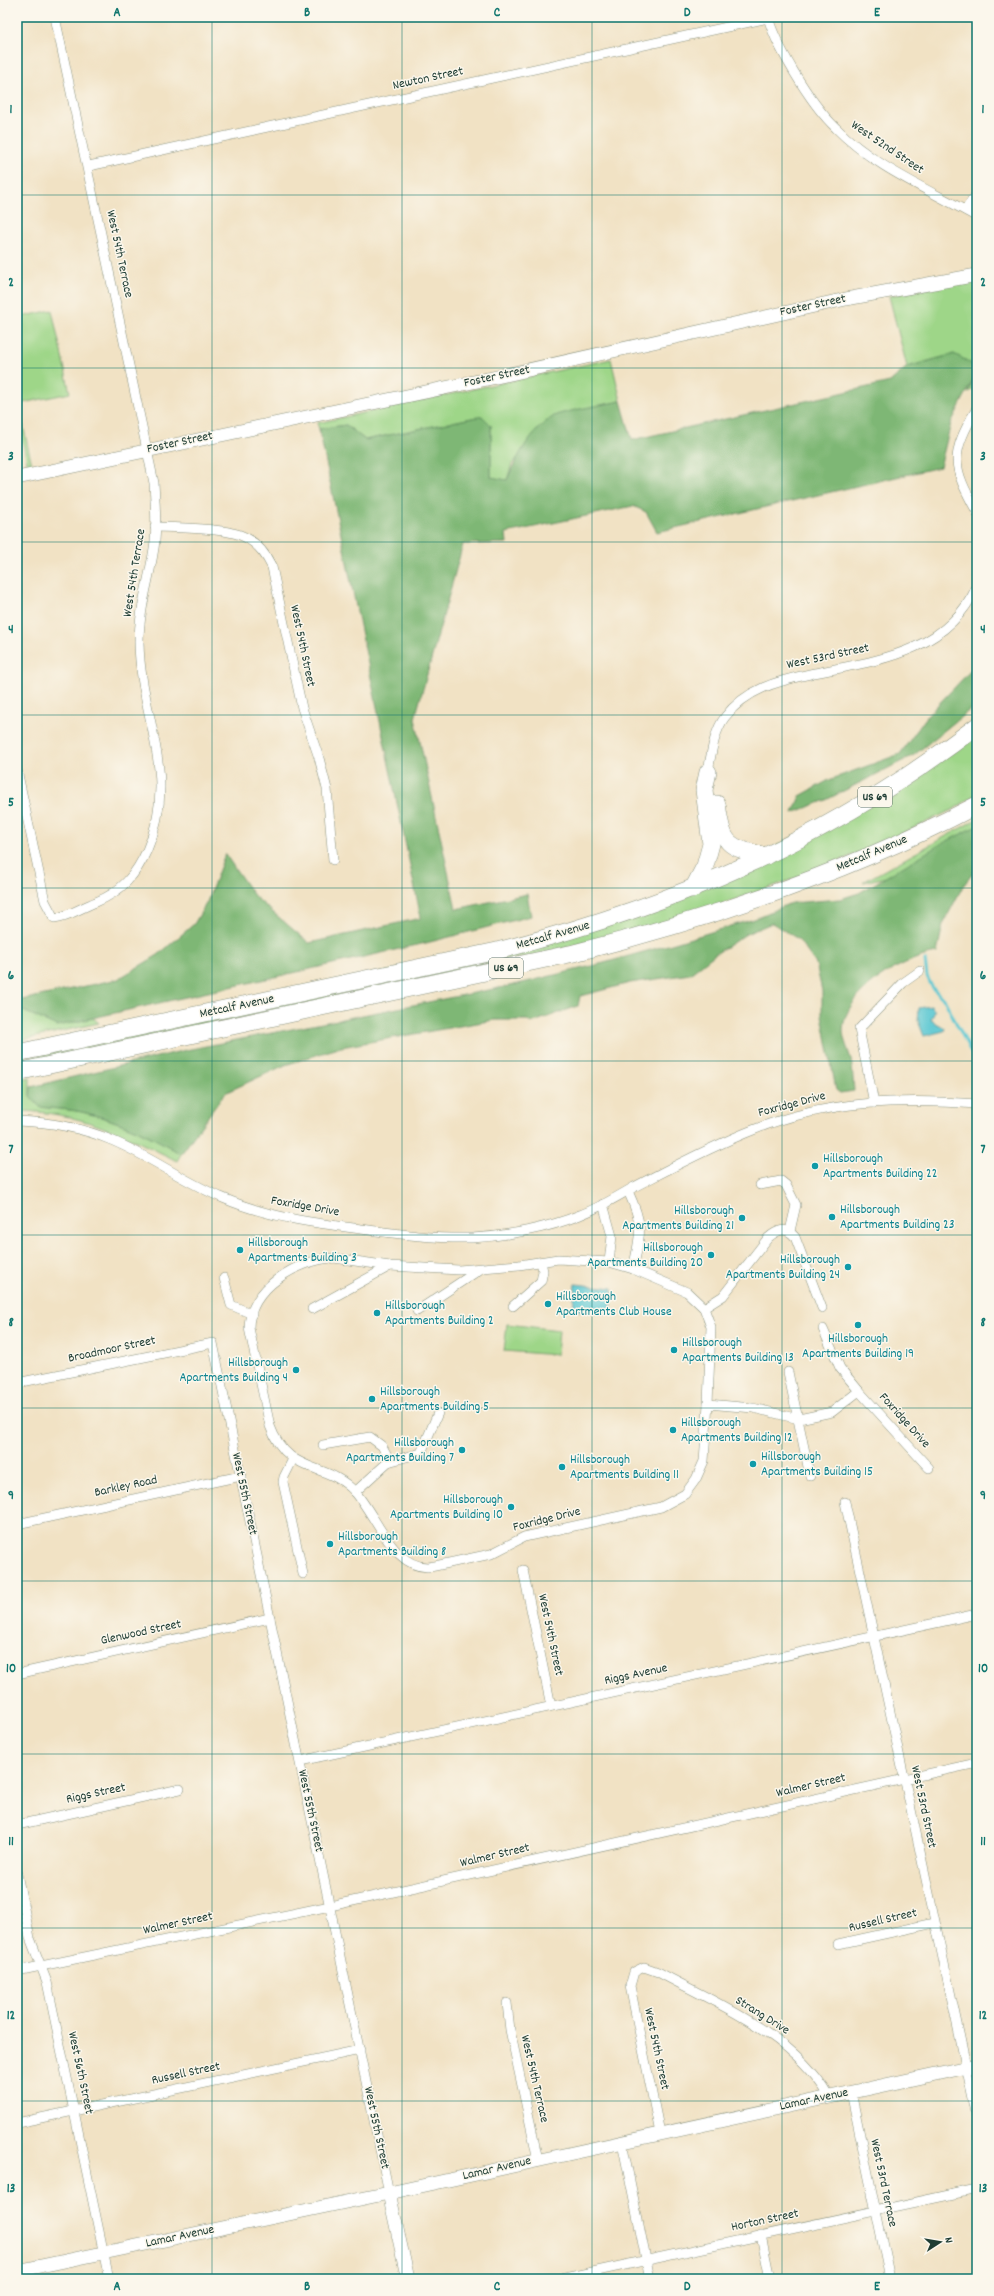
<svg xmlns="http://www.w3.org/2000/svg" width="994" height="2296" viewBox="0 0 994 2296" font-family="Dekko,sans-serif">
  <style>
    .green { fill: #9ed688; stroke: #5e8a5e }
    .forest { fill: #7eb774; stroke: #4e7a54 }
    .water { fill: #5ac7d2; stroke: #3c8283 }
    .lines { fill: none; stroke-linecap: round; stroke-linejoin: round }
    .stream { stroke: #5ac7d2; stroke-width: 3 }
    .street-casing { stroke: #88907c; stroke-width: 10 }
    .secondary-casing { stroke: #88907c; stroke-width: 14 }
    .highway-casing { stroke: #88907c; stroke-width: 18 }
    .street { stroke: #fff; stroke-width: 9 }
    .secondary { stroke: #fff; stroke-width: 13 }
    .highway { stroke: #fff; stroke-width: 17 }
    .grid { fill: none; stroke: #0f766e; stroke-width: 1; stroke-opacity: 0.55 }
    .culture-dot { fill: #0f9aa8; stroke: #fbf7ec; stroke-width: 1.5 }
    .labels { text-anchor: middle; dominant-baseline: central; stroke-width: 3; stroke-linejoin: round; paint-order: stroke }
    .shield { fill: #fbf7ec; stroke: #61756b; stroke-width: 1 }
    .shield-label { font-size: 12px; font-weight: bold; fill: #1f3d34 }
    .street-label { font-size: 13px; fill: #1f3d34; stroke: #fbf7ec }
    .culture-label { font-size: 13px; fill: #0d838f; stroke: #fbf7ec; text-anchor: start }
    .neatline { fill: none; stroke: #0f766e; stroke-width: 1.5 }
    .grid-label { font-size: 13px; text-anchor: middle; font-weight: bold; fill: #0f766e }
  </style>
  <rect width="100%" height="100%" fill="#fbf7ec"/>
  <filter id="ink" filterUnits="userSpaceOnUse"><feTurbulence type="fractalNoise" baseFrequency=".025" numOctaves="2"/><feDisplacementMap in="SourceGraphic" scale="8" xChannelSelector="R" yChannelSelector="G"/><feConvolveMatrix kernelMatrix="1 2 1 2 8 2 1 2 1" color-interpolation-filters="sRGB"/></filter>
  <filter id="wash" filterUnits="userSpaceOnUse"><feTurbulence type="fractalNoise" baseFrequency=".012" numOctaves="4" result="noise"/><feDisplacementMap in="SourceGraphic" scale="16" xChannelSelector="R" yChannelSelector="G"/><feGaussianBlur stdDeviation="0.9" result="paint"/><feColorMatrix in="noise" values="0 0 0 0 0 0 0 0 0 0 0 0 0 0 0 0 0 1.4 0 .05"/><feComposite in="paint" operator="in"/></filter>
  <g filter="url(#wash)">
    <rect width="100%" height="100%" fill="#f1e2c4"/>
    <g class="green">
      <path d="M977,278V386L968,393L976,374L954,354L907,367L889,296Z"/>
      <path d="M52,310L70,393L18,404L33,469L29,470L17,419V318Z"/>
      <path d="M611,359L621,401L555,416L512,464L507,480L491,478V425L482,416L365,440L346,425L319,429L317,423Z"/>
      <path d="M977,735V794L954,809L879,844L813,872L686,917L561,949L17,1066V1060L674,903Z"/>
      <path d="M977,819V858L863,882Z"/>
      <path d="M17,1008L57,1026L93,1018L99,1023L17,1041Z"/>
      <path d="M30,1077V1096L40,1107C55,1109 71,1109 86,1113C120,1121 151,1135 181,1154L177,1161C126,1135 76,1111 17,1111V1080Z"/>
      <path d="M507,1324L559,1330L557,1355L504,1351Z"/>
    </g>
    <g class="forest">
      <path d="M954,354L971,363L976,374L951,423L940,467L657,532L646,512L633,506L506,533L507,543L463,544L415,718L456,909L527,894L531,916L426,943L57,1026L17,1008V1001L118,979L158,955L194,924L207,902L225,854L255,897L309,943L421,918L319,429L346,425L365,440L482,416L491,425V477L507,480C517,456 531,430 554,416C564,411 607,404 621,401L632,440L890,382L907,367Z"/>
      <path d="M977,664V704L914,755L826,800L793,813L800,796L829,780L900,754L928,715Z"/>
      <path d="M977,826V868L963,886L943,924L937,953C903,958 844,992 843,1030C843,1040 849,1051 851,1060C853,1070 853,1081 854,1091L840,1093L836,1090L822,1015V991L816,964L798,939L772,923L746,934L714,955L690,974L630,983L580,996L578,1006L531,1023L527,1020H494L341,1047L285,1065L225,1093L181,1154C151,1135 120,1121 86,1113C71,1109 55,1109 40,1107L30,1096L31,1087L186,1050L514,985L604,963L668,945L751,920L791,903L840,899L859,893L939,845Z"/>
    </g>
    <g class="water">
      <path d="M931,1006L935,1011L931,1020L945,1028L944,1031L924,1036L918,1021L919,1008Z"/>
      <path d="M575,1284L613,1288L611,1314L573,1310Z"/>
    </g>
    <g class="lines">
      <path class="stream" d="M925,960L927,976L932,987L945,1001L977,1064"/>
    </g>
  </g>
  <g filter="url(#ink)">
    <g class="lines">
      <g class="street-casing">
        <g id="street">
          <path d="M768,17C773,36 784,55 794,72C806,92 819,112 836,128C874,167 930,190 977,217"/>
          <path d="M89,166L773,17"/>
          <path d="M965,210L977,194"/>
          <path d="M977,408C950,455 951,465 977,512"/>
          <path d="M155,527C171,527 186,528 202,529C235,531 256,534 272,567L302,708L319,758L327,789L333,860"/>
          <path d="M17,770L45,901L54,918C69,917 82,907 96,902C121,892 136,875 147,850C180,774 140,718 139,642C139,607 151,575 155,541C157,522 155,502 154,483L55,17"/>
          <path d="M708,772C711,755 714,731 725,717C746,689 778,681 810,674C874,661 947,654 977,586"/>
          <path d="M874,1103L859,1029L903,983L920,971"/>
          <path d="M17,1121C50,1122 80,1127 111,1140C150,1156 184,1182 223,1198C267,1217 314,1223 361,1229C398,1234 434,1239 472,1238C507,1236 548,1228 580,1215C599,1208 617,1197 634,1187C673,1167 712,1146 753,1130C824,1101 901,1098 977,1104"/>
          <path d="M760,1185L781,1181L786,1185L796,1205L790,1231"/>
          <path d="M628,1191C644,1226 641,1232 633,1269"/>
          <path d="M603,1204L612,1236L609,1262"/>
          <path d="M334,1258L390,1266L459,1270L519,1265L558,1259L609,1262L633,1269L687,1292L704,1308L711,1327L708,1404L704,1461L696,1479L685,1494L661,1507L524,1537L491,1554L435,1566C395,1575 377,1516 355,1492C327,1461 288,1476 270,1426L249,1328C249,1288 299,1259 334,1258Z"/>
          <path d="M224,1278L231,1305L252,1314"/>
          <path d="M513,1306L541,1281L543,1271L541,1262"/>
          <path d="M704,1308L723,1296L768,1238C777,1230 786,1226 795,1237L822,1308"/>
          <path d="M312,1309L390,1266"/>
          <path d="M417,1311L479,1270"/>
          <path d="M823,1329L840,1368L859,1391"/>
          <path d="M788,1372L810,1476"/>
          <path d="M17,1383L213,1343L389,2193"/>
          <path d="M708,1404L753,1408L799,1419L832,1412L859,1391L929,1468"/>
          <path d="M323,1445L370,1437L382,1446L390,1461"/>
          <path d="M293,1459L284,1477L283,1482L303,1574"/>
          <path d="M355,1492L388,1462L421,1453L438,1413"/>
          <path d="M845,1502L977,2117"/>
          <path d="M17,1524L241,1476"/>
          <path d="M523,1570L551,1706"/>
          <path d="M17,1674L270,1618"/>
          <path d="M300,1761L977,1614"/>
          <path d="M17,1825L180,1789"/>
          <path d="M17,1874L30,1938L47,1982L109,2279"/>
          <path d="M838,1944L934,1923"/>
          <path d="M17,1971L330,1906L977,1763"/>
          <path d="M507,2003L510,2030L538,2160"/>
          <path d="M851,2092L890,2279"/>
          <path d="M17,2123L360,2050"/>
          <path d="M660,2133L630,1986L634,1972L644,1967L658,1972C719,2005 793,2034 829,2096"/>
          <path d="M622,2142L650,2279"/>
          <path d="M761,2235L770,2279"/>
          <path d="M560,2279L977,2189"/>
        </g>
      </g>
      <g class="secondary-casing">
        <g id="secondary">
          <path d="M17,478L492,378L846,299L977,275"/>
          <path d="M389,2193L408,2279"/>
          <path d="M17,2271L389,2193L977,2065"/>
        </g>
      </g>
      <g class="highway-casing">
        <g id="highway">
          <path d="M717,804C723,845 726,847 766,856"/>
          <path d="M693,889L705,866L711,844L704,790L708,772"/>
          <path d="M17,1053L497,951C676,905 830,839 977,726"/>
          <path d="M17,1072L574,953C714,918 849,872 977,805"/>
        </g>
      </g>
      <use href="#street" class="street"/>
      <use href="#secondary" class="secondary"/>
      <use href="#highway" class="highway"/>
    </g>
  </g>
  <path class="grid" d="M212,17V2279M402,17V2279M592,17V2279M782,17V2279M17,195H977M17,368H977M17,542H977M17,715H977M17,888H977M17,1061H977M17,1235H977M17,1408H977M17,1581H977M17,1754H977M17,1928H977M17,2101H977"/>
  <g class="culture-dot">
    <circle cx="815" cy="1166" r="4"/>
    <circle cx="832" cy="1217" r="4"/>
    <circle cx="742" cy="1218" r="4"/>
    <circle cx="240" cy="1250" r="4"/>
    <circle cx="711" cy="1255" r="4"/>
    <circle cx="848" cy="1267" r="4"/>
    <circle cx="548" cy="1304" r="4"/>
    <circle cx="377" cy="1313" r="4"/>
    <circle cx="858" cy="1325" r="4"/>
    <circle cx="674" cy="1350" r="4"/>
    <circle cx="296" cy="1370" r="4"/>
    <circle cx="372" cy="1399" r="4"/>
    <circle cx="673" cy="1430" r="4"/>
    <circle cx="462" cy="1450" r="4"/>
    <circle cx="753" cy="1464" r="4"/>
    <circle cx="562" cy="1467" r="4"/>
    <circle cx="511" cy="1507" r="4"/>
    <circle cx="330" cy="1544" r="4"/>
  </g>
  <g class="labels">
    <g class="shield">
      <rect x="858" y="787" width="34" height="20" rx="3"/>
      <rect x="489" y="958" width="34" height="20" rx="3"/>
    </g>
    <g class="shield-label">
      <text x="875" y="797">US 69</text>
      <text x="506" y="968">US 69</text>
    </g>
    <g class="street-label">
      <text transform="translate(428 79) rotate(-12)">Newton Street</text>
      <text transform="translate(887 148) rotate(34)">West 52nd Street</text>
      <text transform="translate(119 254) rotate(78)">West 54th Terrace</text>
      <text transform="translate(813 306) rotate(-12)">Foster Street</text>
      <text transform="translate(497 377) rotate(-12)">Foster Street</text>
      <text transform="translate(180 443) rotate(-12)">Foster Street</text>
      <text transform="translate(135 573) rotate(-81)">West 54th Terrace</text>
      <text transform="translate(302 646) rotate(78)">West 54th Street</text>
      <text transform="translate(828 657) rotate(-12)">West 53rd Street</text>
      <text transform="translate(872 854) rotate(-23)">Metcalf Avenue</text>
      <text transform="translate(553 936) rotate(-16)">Metcalf Avenue</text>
      <text transform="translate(237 1007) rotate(-12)">Metcalf Avenue</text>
      <text transform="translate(792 1105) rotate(-15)">Foxridge Drive</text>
      <text transform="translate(305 1207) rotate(10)">Foxridge Drive</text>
      <text transform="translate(112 1350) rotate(-12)">Broadmoor Street</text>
      <text transform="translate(904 1421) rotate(48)">Foxridge Drive</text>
      <text transform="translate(126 1487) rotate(-12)">Barkley Road</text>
      <text transform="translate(244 1494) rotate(78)">West 55th Street</text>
      <text transform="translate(547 1520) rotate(-14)">Foxridge Drive</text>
      <text transform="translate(141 1633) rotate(-12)">Glenwood Street</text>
      <text transform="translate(550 1635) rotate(78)">West 54th Street</text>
      <text transform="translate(636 1675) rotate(-12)">Riggs Avenue</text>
      <text transform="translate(811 1786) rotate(-13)">Walmer Street</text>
      <text transform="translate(96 1794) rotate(-12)">Riggs Street</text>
      <text transform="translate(923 1807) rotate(78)">West 53rd Street</text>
      <text transform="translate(310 1811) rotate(78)">West 55th Street</text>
      <text transform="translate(495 1856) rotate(-13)">Walmer Street</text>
      <text transform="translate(883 1921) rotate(-13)">Russell Street</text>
      <text transform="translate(178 1924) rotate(-12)">Walmer Street</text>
      <text transform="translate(762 2016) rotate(32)">Strang Drive</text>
      <text transform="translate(656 2049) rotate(78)">West 54th Street</text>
      <text transform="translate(80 2073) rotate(78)">West 56th Street</text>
      <text transform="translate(186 2074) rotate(-12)">Russell Street</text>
      <text transform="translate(534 2079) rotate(77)">West 54th Terrace</text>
      <text transform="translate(814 2100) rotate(-12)">Lamar Avenue</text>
      <text transform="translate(376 2128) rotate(78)">West 55th Street</text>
      <text transform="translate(497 2169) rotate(-13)">Lamar Avenue</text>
      <text transform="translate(883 2183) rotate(78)">West 53rd Terrace</text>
      <text transform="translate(765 2221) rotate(-12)">Horton Street</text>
      <text transform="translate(180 2237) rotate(-12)">Lamar Avenue</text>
    </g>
    <g class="culture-label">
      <text x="823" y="1159">Hillsborough<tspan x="823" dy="15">Apartments Building 22</tspan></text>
      <text x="840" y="1210">Hillsborough<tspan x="840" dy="15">Apartments Building 23</tspan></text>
      <text x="734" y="1211" text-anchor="end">Hillsborough<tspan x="734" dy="15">Apartments Building 21</tspan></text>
      <text x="248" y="1243">Hillsborough<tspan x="248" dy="15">Apartments Building 3</tspan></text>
      <text x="703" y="1248" text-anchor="end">Hillsborough<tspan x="703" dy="15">Apartments Building 20</tspan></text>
      <text x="840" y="1260" text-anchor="end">Hillsborough<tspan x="840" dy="15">Apartments Building 24</tspan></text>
      <text x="556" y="1297">Hillsborough<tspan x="556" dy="15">Apartments Club House</tspan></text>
      <text x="385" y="1306">Hillsborough<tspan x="385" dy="15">Apartments Building 2</tspan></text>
      <text x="858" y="1339" text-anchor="middle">Hillsborough<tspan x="858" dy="15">Apartments Building 19</tspan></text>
      <text x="682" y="1343">Hillsborough<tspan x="682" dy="15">Apartments Building 13</tspan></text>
      <text x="288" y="1363" text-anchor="end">Hillsborough<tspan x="288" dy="15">Apartments Building 4</tspan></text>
      <text x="380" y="1392">Hillsborough<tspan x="380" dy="15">Apartments Building 5</tspan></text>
      <text x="681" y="1423">Hillsborough<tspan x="681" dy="15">Apartments Building 12</tspan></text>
      <text x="454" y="1443" text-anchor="end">Hillsborough<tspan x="454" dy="15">Apartments Building 7</tspan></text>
      <text x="761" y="1457">Hillsborough<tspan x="761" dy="15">Apartments Building 15</tspan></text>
      <text x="570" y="1460">Hillsborough<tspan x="570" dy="15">Apartments Building 11</tspan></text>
      <text x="503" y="1500" text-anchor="end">Hillsborough<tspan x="503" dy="15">Apartments Building 10</tspan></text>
      <text x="338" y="1537">Hillsborough<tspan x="338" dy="15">Apartments Building 8</tspan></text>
    </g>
  </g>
  <rect width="994" height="2296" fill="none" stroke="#fbf7ec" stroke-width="44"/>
  <g transform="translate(940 2242) rotate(78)" stroke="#fbf7ec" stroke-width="3" paint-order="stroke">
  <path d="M0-3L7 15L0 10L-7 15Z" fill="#1f3d34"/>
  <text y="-6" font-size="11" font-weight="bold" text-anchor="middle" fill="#1f3d34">N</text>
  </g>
  <rect x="22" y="22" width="950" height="2252" class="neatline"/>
  <g class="grid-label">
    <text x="117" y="16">A</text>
    <text x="307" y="16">B</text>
    <text x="497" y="16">C</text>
    <text x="687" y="16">D</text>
    <text x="877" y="16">E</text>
    <text x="11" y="113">1</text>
    <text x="983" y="113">1</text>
    <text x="11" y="286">2</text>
    <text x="983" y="286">2</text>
    <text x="11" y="460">3</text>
    <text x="983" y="460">3</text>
    <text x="11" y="633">4</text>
    <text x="983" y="633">4</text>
    <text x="11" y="806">5</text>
    <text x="983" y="806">5</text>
    <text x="11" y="979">6</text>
    <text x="983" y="979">6</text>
    <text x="11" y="1153">7</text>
    <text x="983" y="1153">7</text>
    <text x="11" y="1326">8</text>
    <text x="983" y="1326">8</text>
    <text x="11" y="1499">9</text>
    <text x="983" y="1499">9</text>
    <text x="11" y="1672">10</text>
    <text x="983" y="1672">10</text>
    <text x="11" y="1845">11</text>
    <text x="983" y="1845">11</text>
    <text x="11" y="2019">12</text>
    <text x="983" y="2019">12</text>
    <text x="11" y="2192">13</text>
    <text x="983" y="2192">13</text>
    <text x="117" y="2290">A</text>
    <text x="307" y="2290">B</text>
    <text x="497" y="2290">C</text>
    <text x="687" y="2290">D</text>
    <text x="877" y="2290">E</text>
  </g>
</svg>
